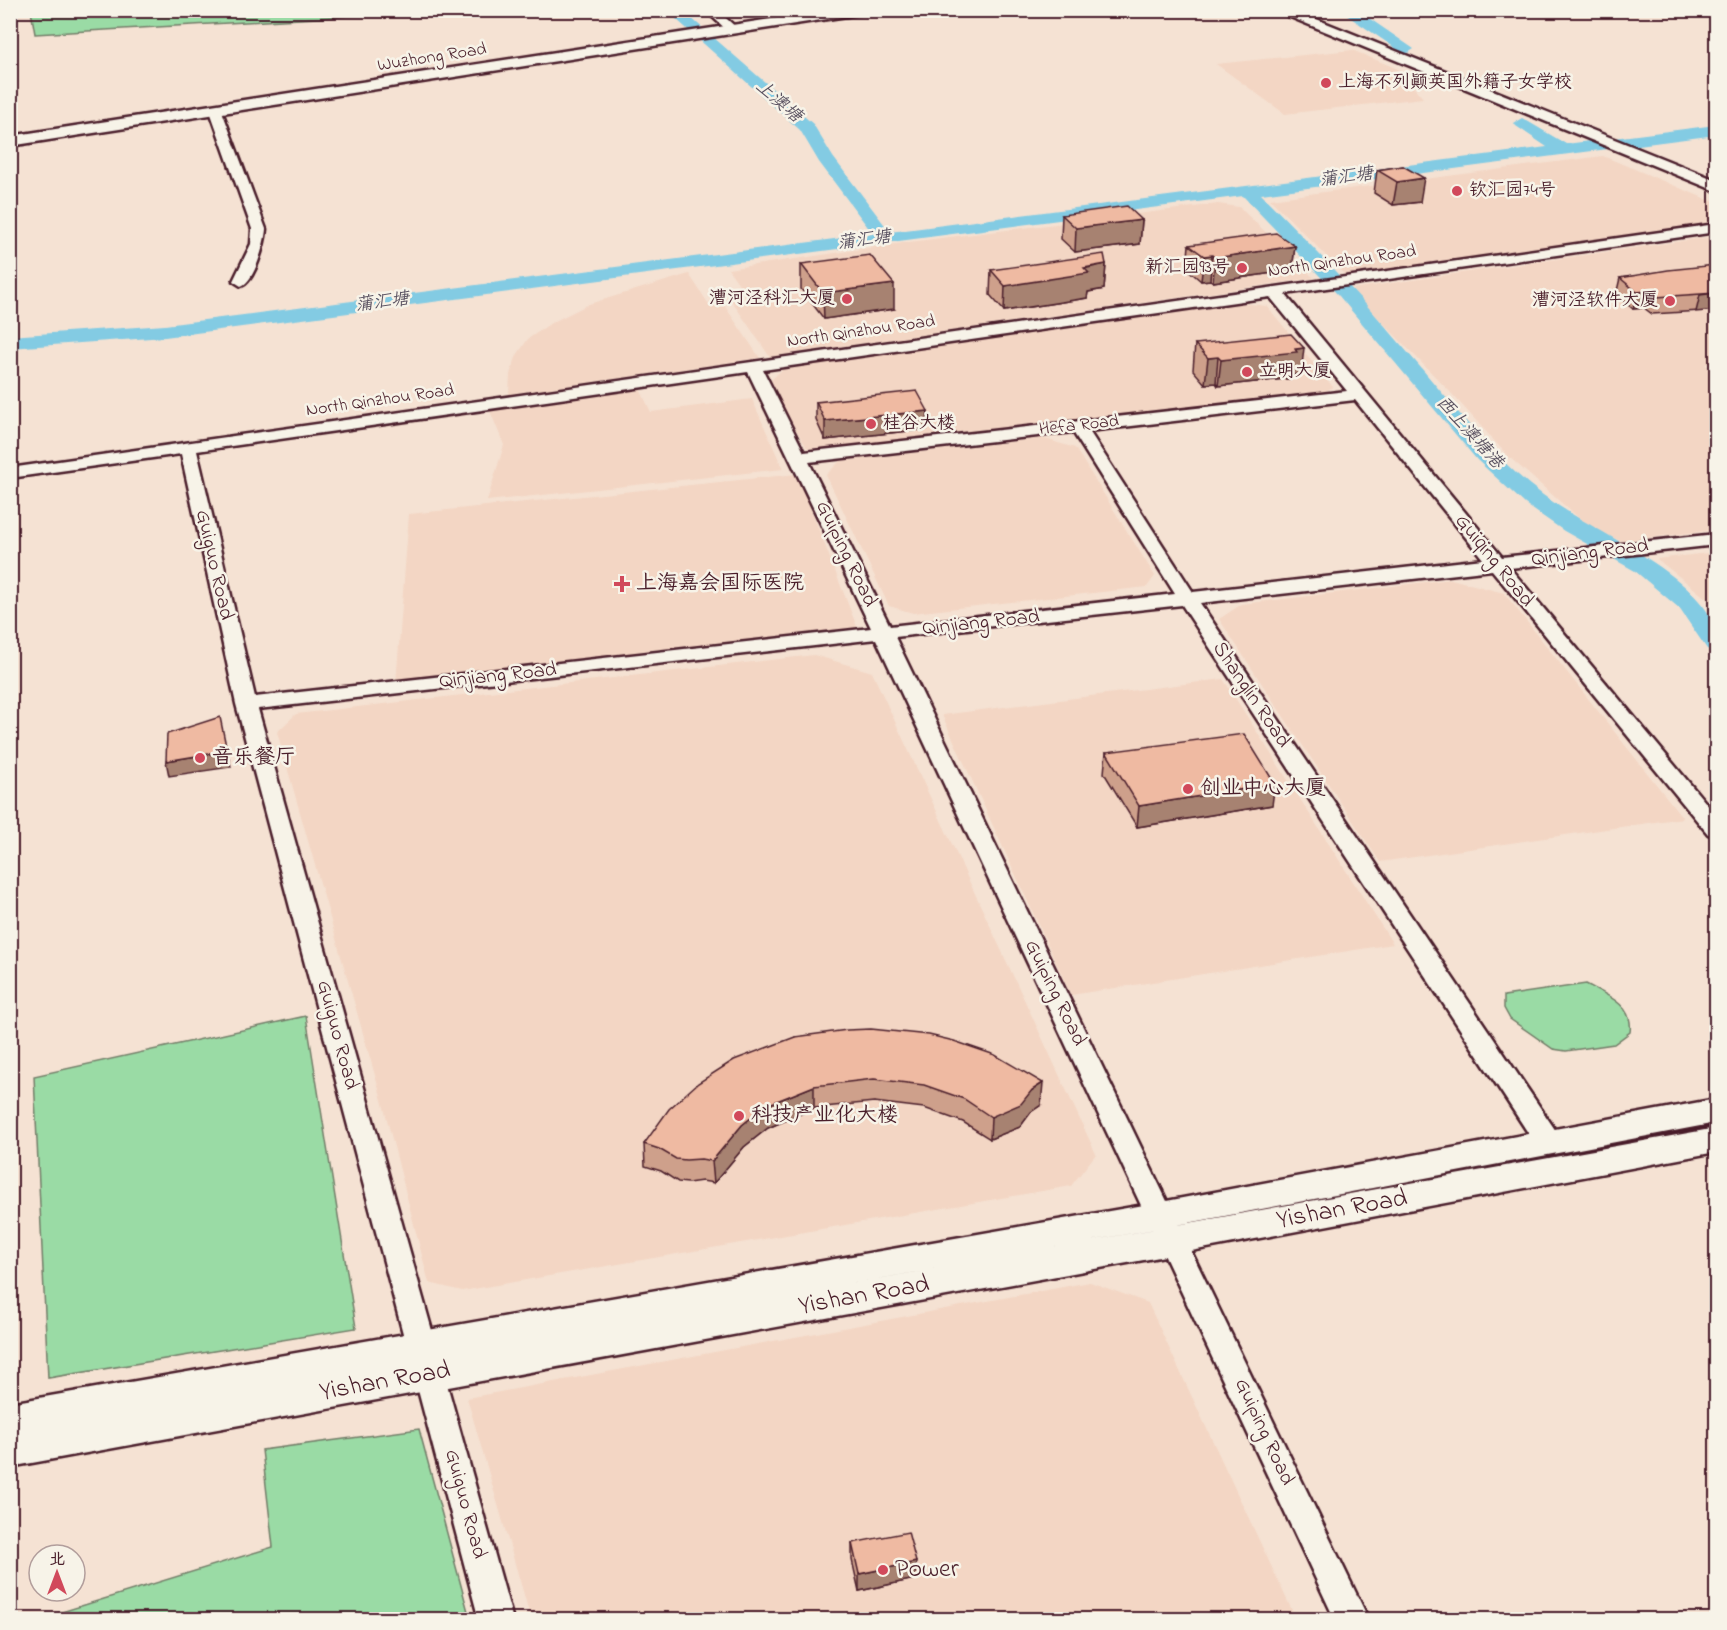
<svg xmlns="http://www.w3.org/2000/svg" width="1727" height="1630" viewBox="0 0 1727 1630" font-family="'Indie Flower','LXGW WenKai TC',sans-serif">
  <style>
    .built { fill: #f3d6c4 }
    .green { fill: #9adba5; stroke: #727d68; stroke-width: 1.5 }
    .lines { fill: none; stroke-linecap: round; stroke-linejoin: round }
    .river { fill: #83cbe3; fill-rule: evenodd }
    .minor-casing { stroke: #4a1f2b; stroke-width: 5 }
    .major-casing { stroke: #4a1f2b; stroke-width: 5 }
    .minor { fill: #f7f3e8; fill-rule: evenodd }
    .major { fill: #f7f3e8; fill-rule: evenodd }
    .wall { fill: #cea08b; stroke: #4a1f2b; stroke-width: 1.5 }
    .shaded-wall { fill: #a78271; stroke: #4a1f2b; stroke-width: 1.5 }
    .building { fill: #efbaa2; stroke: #4a1f2b; stroke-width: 1.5 }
    .poi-dot { fill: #d1495b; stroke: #f7f3e8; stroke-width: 2 }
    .labels { text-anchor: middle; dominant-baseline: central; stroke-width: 5; stroke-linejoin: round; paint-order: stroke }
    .far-street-label { font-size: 18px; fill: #4a1f2b; stroke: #f7f3e8 }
    .far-poi-label { font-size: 18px; fill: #4a1f2b; stroke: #f7f3e8; text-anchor: start }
    .far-water-label { font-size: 18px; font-style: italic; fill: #5b5362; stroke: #f7f3e8 }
    .street-label { font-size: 21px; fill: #4a1f2b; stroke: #f7f3e8 }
    .poi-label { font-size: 21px; fill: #4a1f2b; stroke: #f7f3e8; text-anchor: start }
    .near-street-label { font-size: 26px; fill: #4a1f2b; stroke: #f7f3e8 }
    .near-poi-label { font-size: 26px; fill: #4a1f2b; stroke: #f7f3e8; text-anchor: start }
  </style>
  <rect width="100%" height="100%" fill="#f5e2d3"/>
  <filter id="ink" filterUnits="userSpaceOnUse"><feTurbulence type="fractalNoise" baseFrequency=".0167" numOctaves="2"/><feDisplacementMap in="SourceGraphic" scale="12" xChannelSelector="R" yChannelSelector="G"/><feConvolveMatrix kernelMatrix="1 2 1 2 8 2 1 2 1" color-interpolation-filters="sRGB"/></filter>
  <g filter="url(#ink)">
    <g class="built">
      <path d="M1352,50L1398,69L1423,98L1285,114L1216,64Z"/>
      <path d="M1603,156L1716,203V223L1346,276L1270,199Z"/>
      <path d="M1218,204L1239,207L1314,278L770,357L731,300L749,298L728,269L909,242Z"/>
      <path d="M1716,236V363L1705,364L1716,374V530L1620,541L1588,526L1508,456L1451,393L1350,289Z"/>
      <path d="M689,274L708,303L722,302L760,358L509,394L510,374L517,355L528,339L551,323L589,304Z"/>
      <path d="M1233,302L1267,306L1333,387L1319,395L821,450L807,448L786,413L771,380L783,369Z"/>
      <path d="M640,389L651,412L752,399L783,469L487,501L504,445L490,411Z"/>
      <path d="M1042,438L1075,448L1155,576L1147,587L913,613L889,606L826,475L840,461Z"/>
      <path d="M797,474L859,632L396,684L409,514Z"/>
      <path d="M1716,552V606L1657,559Z"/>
      <path d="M1451,579L1504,593L1683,818L1380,862L1219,619L1242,604Z"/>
      <path d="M814,655L872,672L1096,1154L1071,1186L462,1291L429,1283L382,1100L277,732L296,714Z"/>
      <path d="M1223,679L1393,944L1071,995L942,715Z"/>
      <path d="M1090,1282L1148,1303L1296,1619H531L467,1398Z"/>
    </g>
    <g class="green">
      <path d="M31,11V10L441,11L35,34Z"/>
      <path d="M1586,984C1607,995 1634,1005 1630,1032L1614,1044L1566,1051L1553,1049L1510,1019L1504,1008V996Z"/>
      <path d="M306,1016L356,1328L48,1378L34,1076Z"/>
      <path d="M419,1429L470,1619H55V1614L273,1547L262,1450Z"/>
    </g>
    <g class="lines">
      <g class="river">
        <path d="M666,10H682L813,124L833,157L890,232L1547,147L1516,126L1514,123L1522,118L1566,144L1716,125V135L1261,194C1312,246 1362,298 1409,354C1451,402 1491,457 1543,495C1594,533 1688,567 1715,625C1719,632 1716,644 1716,652L1707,649L1679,608L1635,571L1564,531L1525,504L1477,460L1339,296L1243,196L165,337L10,348V336L165,325L873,234L819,162L800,130Z"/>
        <path d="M1339,10H1357L1414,49L1406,54L1401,52Z"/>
      </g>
      <g class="minor-casing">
        <g id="minor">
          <path d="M705,10H717L739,30L737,32H729Z"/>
          <path d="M216,107L222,111L266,229C265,242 255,282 241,286L233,281L251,244L252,229L210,111Z"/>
          <path d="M1716,224V232L1285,294L1502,557L1716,534V545L1510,568L1716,815V836L1708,834L1492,570L1200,603L1558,1134L1562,1141L1558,1148L1548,1151L1538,1148L1182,605L895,637L1369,1620H1335L876,639L258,709L513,1620H479L236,704L181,454L10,478V468ZM1270,297L1347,391L804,452L763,370ZM748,372L871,628L255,697L197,451ZM1355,400L1483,559L1193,592L1089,431ZM1073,432L1175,594L890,626L809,462Z"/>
        </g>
      </g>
      <g class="major-casing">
        <g id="major">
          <path d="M829,10H867L860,14L10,146V136Z"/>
          <path d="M1273,10H1294L1716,180V191Z"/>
          <path d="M1716,1099V1123L1161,1228L766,1299L1716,1128V1152L1133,1262L10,1467V1403L1161,1202Z"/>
        </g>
      </g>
      <use href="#minor" class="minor"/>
      <use href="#major" class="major"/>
    </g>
    <g class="wall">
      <path d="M1403,166L1420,202L1393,205L1374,193L1377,170Z"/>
      <path d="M1062,215L1142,220L1140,244L1075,252L1061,239Z"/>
      <path d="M1189,245L1295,246L1292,270L1213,282L1210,280L1201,281L1187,269Z"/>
      <path d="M801,264L894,309L824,319L801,289Z"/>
      <path d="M1106,264L1104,289L1088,292L1087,298L1004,311L990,295L991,270Z"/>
      <path d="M1716,265V310L1652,314L1644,308L1633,309L1616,295L1620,278Z"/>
      <path d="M1195,344L1301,374L1294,375V378L1218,386L1216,383L1205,384L1193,370Z"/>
      <path d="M816,402L928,411L927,429L825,440L816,420Z"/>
      <path d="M1106,752L1272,805L1137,827L1104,773Z"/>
      <path d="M795,1037L1041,1105L1031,1112L1020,1127L990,1139L963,1122L924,1108L874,1102L814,1108L768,1128L744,1147L714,1183L702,1181L688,1183L678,1182L661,1171L645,1166L644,1144Z"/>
      <path d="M852,1543L915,1579L859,1591L852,1560Z"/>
    </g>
    <g class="shaded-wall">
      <path d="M1424,178L1420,202L1393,205L1397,182Z"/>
      <path d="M1142,220L1140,244L1075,252L1076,228Z"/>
      <path d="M1295,246L1292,270L1213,282L1215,258Z"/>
      <path d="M1212,255L1210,280L1201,281L1204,256Z"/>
      <path d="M1106,264L1104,289L1088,292L1087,298L1004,311L1005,286Z"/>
      <path d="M894,284V309L824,319L823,293Z"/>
      <path d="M1648,291L1644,308L1633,309L1637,292Z"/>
      <path d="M1716,293V310L1696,312L1700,295Z"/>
      <path d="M1304,348L1301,374L1294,375V378L1218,386L1221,360Z"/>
      <path d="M1218,357L1216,383L1205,384L1208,358Z"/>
      <path d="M928,411L927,429L825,440V421Z"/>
      <path d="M227,751L231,767L169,776L166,761Z"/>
      <path d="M1275,784L1272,805L1137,827L1139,806Z"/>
      <path d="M1043,1083L1041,1105L1031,1112L1020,1127L990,1139L991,1117Z"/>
      <path d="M814,1086V1108L768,1128L744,1147L714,1183L712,1161L742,1125L767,1105Z"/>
      <path d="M916,1562L915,1579L859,1591V1574Z"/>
    </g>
    <g class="building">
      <path d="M1403,166L1424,178L1397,182L1377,170Z"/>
      <path d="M1127,206L1142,220L1076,228L1062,215Z"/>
      <path d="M1276,233L1295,246L1215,258L1212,255L1204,256L1189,245Z"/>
      <path d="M1104,254L1106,264L1084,268L1089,273L1005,286L991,270Z"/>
      <path d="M870,255L894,284L823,293L801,264Z"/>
      <path d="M1716,265V293L1656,297L1648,291L1637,292L1620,278L1668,270Z"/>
      <path d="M1291,334L1304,348L1295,349L1297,352L1221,360L1218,357L1208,358L1195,344Z"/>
      <path d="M917,391L928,411L825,421L816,402Z"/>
      <path d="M220,717L227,751L166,761L167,734Z"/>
      <path d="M1244,734L1275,784L1139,806L1106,752Z"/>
      <path d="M871,1029L929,1035L954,1041L995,1055L1043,1083L1032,1090L1021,1104L991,1117L964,1099L924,1085L874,1079L814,1086L767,1105L742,1125L712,1161L701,1159L686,1160L676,1159L659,1149L644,1144L669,1109L698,1083L734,1060L795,1037L847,1030Z"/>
      <path d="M908,1532L916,1562L859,1574L852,1543Z"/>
    </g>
  </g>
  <g class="poi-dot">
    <circle cx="1326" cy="83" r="6"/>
    <circle cx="1457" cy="191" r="6"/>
    <circle cx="1242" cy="268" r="6"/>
    <circle cx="847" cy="299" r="6"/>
    <circle cx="1670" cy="301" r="6"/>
    <circle cx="1247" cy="372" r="6"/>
    <circle cx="871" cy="424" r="6"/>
    <path d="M619 575h6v6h6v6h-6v6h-6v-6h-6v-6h6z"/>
    <circle cx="200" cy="758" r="6"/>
    <circle cx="1188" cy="789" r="6"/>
    <circle cx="739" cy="1116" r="6"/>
    <circle cx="883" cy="1570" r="6"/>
  </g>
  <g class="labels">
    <g class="far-street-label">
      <text transform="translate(432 58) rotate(-9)">Wuzhong Road</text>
      <text transform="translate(1342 262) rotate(-8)">North Qinzhou Road</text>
      <text transform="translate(861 332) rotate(-8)">North Qinzhou Road</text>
      <text transform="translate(380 401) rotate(-8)">North Qinzhou Road</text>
      <text transform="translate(1079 426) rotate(-6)">Hefa Road</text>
    </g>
    <g class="far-poi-label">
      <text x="1338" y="83">上海不列颠英国外籍子女学校</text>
      <text x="1469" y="191">钦汇园74号</text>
      <text x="1230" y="268" text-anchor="end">新汇园93号</text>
      <text x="835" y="299" text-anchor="end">漕河泾科汇大厦</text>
      <text x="1658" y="301" text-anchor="end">漕河泾软件大厦</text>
      <text x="1259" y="372">立明大厦</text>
      <text x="883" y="424">桂谷大楼</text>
    </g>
    <g class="far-water-label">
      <text transform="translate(778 102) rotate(41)">上澳塘</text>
      <text transform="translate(1346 178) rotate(-7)">蒲汇塘</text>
      <text transform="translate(864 241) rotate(-7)">蒲汇塘</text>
      <text transform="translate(382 303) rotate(-7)">蒲汇塘</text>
      <text transform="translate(1469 433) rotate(48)">西上澳塘港</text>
    </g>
    <g class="street-label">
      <text transform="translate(1590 553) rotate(-7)">Qinjiang Road</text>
      <text transform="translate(846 554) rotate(64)">Guiping Road</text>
      <text transform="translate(1494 561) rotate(51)">Guiqing Road</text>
      <text transform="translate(214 565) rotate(77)">Guiguo Road</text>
      <text transform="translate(981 623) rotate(-6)">Qinjiang Road</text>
      <text transform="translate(498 676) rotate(-6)">Qinjiang Road</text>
      <text transform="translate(1251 695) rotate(56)">Shanglin Road</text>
      <text transform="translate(1055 993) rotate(64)">Guiping Road</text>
      <text transform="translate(337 1035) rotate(75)">Guiguo Road</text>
      <text transform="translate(1264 1432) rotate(65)">Guiping Road</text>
      <text transform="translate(465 1504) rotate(75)">Guiguo Road</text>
    </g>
    <g class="poi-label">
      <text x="636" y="584">上海嘉会国际医院</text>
      <text x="212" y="758">音乐餐厅</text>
      <text x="1200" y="789">创业中心大厦</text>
      <text x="751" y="1116">科技产业化大楼</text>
    </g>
    <g class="near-street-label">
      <text transform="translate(1342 1210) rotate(-10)">Yishan Road</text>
      <text transform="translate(864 1296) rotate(-10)">Yishan Road</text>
      <text transform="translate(385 1382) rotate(-10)">Yishan Road</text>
    </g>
    <g class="near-poi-label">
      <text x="895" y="1570">Power</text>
    </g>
  </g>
  <rect width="1727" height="1630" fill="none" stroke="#f7f3e8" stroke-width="36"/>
  <rect x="18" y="18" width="1691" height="1594" fill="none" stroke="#4a1f2b" stroke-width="2" filter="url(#ink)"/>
  <g transform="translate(57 1573)"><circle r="28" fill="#f7f3e8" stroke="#b29e9c" stroke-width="1.5"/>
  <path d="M0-4.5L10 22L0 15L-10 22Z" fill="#d1495b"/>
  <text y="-9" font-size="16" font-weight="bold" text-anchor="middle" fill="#4a1f2b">北</text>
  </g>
</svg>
